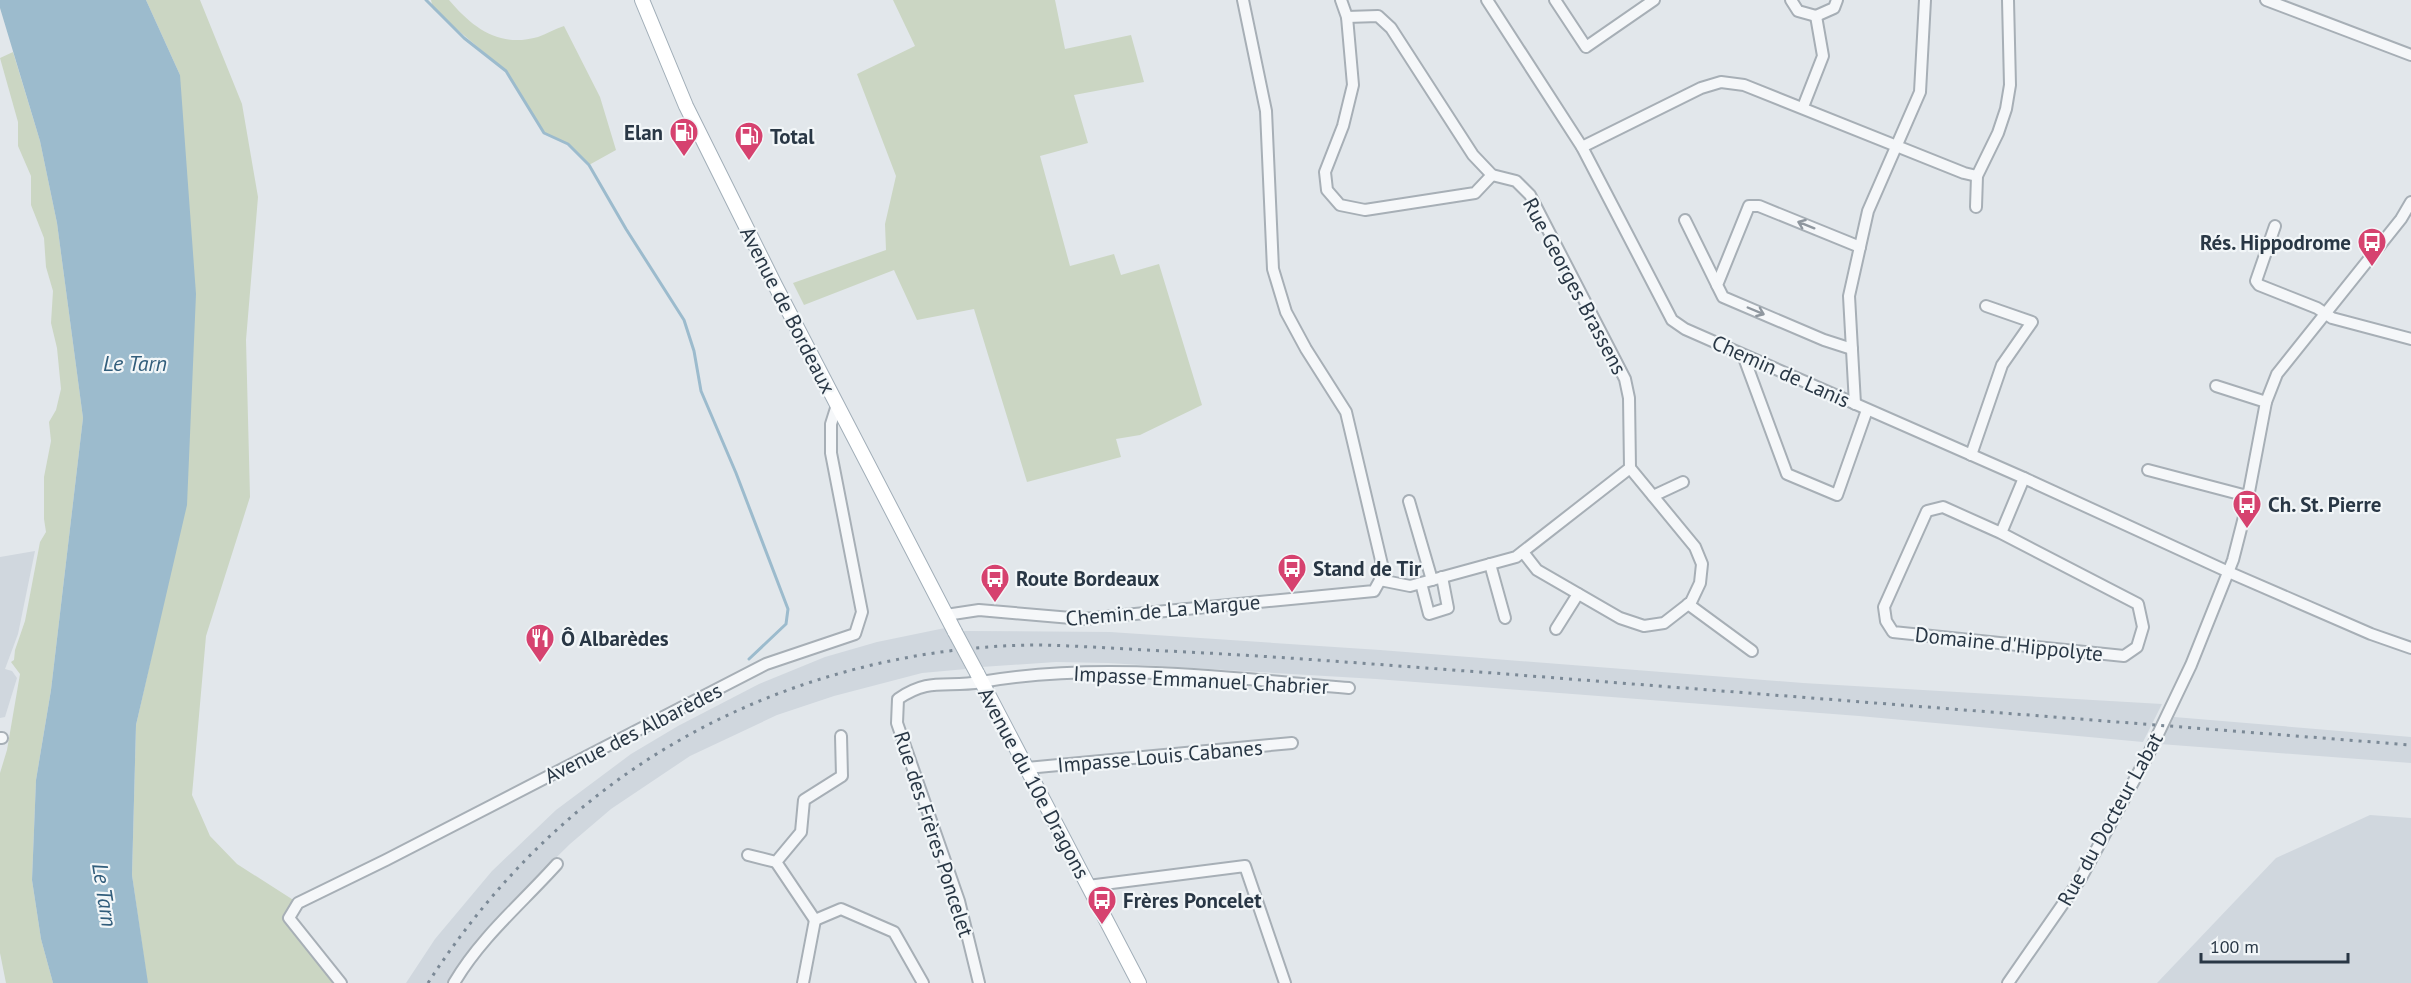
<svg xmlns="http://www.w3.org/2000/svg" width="2411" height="983" viewBox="0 0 2411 983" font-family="'PT Sans',sans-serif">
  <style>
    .built { fill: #d0d7de }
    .green { fill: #cbd6c3 }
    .water { fill: #9cbbcd }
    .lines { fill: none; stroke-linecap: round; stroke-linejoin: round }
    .stream { stroke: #9cbbcd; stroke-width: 3 }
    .minor-casing { stroke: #a7afb6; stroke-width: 14 }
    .major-casing { stroke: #a1aeb8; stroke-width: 16 }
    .minor { stroke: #f5f7f9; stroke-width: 10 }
    .major { stroke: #fff; stroke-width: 14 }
    .rail { stroke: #7b8996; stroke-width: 3; stroke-dasharray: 3 6; stroke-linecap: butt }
    .major-bridge-casing { stroke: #a1aeb8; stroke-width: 16; stroke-linecap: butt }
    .major-bridge { stroke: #fff; stroke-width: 14 }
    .oneway { stroke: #8f979f }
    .labels { text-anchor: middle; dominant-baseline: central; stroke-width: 4.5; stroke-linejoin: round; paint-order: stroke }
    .poi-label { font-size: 21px; font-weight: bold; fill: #293745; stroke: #f2f6f8; text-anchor: start }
    .street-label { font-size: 21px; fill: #293745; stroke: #f2f6f8 }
    .water-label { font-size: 22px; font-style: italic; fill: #315d7b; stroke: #f2f6f8 }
  </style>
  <rect width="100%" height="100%" fill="#e2e7eb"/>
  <g class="built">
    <path d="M35,551L18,634L5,669L12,671L17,678L5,717L0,718V557Z"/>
    <path d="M945,628L966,669L922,673L834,696L777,715L690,756L611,809L570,844L507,906L448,983H406L435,939L492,871L556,810L631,754L678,726L759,684L825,657L877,642Z"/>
    <path d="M963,631L1110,632L1380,650L1803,683L2162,704L2143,742L1859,716L1376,679L1108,663L1056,662L981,667Z"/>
    <path d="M2174,717L2411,737V763L2160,744Z"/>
    <path d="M2370,815L2411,818V983H2157L2276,858Z"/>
  </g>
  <g class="green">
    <path d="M146,0H200L242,104L258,197L246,340L250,497L206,636L192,795L210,836L237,864L298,903L289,918L341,983H148L147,980L132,875L136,725L152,654L180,75Z"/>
    <path d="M431,0H449C473,28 499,48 538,37C546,34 555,29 564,26L600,97L616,150L589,165L568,144L544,133L506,71L433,9Z"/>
    <path d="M893,0H1055L1065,49L1131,35L1144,82L1074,95L1088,143L1040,156L1070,266L1114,254L1121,275L1159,264L1202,405L1140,435L1116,439L1121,457L1027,482L974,309L917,320L894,270L804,305L793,283L886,250L885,224L896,176L857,74L915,46Z"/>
    <path d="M13,52L40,141L57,223L83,418L51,690L36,780L32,880L41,939L53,983H6L0,953V773L7,750L20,674L11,662L14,660L15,650L25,621L40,542L46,532L44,519V477L51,441L49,422L56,410L61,389L57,348L51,323L53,291L46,267L44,238L31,205V176L18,146V122L0,58Z"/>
  </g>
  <path class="water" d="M0,0H146L180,75L196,294L187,505L136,725L132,875L148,983H53L41,939L32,880L36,780L51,690L83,418L57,223L40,141L0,8Z"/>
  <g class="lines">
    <path class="stream" d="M426,0L464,38L506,71L544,133L568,144L589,165L626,229L684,320L694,351L701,391L736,473L788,609L786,624L749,659"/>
    <g class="minor-casing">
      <g id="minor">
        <path d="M1341,0L1347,17L1353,85L1343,126L1325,172L1327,190L1340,205L1365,210L1475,193L1492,175"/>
        <path d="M1487,0L1582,147L1672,320L1685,329L2024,478L2233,574L2371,634L2411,648"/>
        <path d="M1555,0L1586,47L1654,0"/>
        <path d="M1791,0L1798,11L1816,16L1834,8L1837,0"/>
        <path d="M2266,0L2411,55"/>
        <path d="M1347,17L1378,16L1391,28L1473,155L1492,175L1516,181L1530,195L1625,379L1629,398L1630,468L1516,557L1410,586L1380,580"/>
        <path d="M1803,107L1823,56L1816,16"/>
        <path d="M1582,147L1701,88L1721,82L1744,85L1964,173L1977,176"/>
        <path d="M1976,207L1977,176L1998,133L2006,109L2010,85L2008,0"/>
        <path d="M1685,220L1717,285"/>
        <path d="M2275,226L2256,281L2259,285L2317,308L2332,318L2411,339"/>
        <path d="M1852,349L1824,340L1723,297L1717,285L1749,206H1759L1860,247"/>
        <path d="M1743,355L1787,474L1837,495L1867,410"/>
        <path d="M2216,386L2266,402"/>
        <path d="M1855,404L1849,296L1868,211L1920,92L1925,0"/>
        <path d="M1971,455L2002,365L2032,322L1986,306"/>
        <path d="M2148,470L2247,496"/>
        <path d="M1653,496L1683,482"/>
        <path d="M1409,501L1432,580"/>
        <path d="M2001,533L2138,604L2143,627L2137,647L2124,656L1893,632L1886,621L1884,607L1927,511L1943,507L2001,533L2024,478"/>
        <path d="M1523,552L1537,570L1620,618L1644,626L1664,623L1691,602L1700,583L1702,564L1695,547L1630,468"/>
        <path d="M1490,564L1505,618"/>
        <path d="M1421,583L1429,614L1448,608L1442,577"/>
        <path d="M1688,604L1752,651"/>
        <path d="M946,615L979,610L1083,619L1374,591L1384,573L1346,412L1306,349L1286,312L1273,269L1266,111L1243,0"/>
        <path d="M1556,629L1578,594"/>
        <path d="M0,738H2"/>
        <path d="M1027,768L1292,743"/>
        <path d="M748,855L776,862L801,832L804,800L842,776L841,736"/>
        <path d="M776,862L815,920L841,909L894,932L923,983"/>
        <path d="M1088,886L1245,866L1285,983"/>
        <path d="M341,983L289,918L298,903L386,860L766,664L855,634L862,612L831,453V424L837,405"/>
        <path d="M454,983C481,937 522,903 557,864"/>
        <path d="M803,983L815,920"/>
        <path d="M979,983L959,901L897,723L898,699C930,677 946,688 981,682C1102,661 1227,678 1349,688"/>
        <path d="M2008,983L2081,878L2148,755L2191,665L2233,560L2245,513L2266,402L2277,374L2401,219L2411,202"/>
      </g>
    </g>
    <g class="major-casing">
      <g id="major">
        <path d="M642,0L686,106L775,285L955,632"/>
        <path d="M977,673L1139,983"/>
      </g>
    </g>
    <use href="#minor" class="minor"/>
    <use href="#major" class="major"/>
    <path class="rail" d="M428,983C526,831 665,722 841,673C905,655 973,645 1040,645C1082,646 1124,649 1166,651C1276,656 1384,665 1493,673C1799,697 2105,721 2411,745"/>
    <g class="major-bridge-casing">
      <path id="major-bridge" d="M955,632L977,673"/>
    </g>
    <use href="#major-bridge" class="major-bridge"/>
  </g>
  <defs><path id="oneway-shaft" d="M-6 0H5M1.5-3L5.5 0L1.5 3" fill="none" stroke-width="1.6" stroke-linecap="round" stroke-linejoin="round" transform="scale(1.5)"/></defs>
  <g class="oneway">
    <use href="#oneway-shaft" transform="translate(1806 225) rotate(-158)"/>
    <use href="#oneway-shaft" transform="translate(1756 311) rotate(23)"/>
  </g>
  <defs>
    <g id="fuel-pin" transform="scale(1.5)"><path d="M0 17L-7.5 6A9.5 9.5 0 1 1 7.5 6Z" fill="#d6426f" stroke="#f2f6f8"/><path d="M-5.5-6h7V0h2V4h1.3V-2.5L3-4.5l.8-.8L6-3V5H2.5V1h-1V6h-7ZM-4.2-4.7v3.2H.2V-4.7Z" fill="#fff"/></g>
    <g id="bus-pin" transform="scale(1.5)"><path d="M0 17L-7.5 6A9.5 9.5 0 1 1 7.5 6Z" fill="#d6426f" stroke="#f2f6f8"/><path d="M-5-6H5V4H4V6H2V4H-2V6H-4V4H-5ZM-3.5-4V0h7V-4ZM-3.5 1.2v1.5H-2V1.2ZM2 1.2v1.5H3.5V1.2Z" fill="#fff"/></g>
    <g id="restaurant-pin" transform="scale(1.5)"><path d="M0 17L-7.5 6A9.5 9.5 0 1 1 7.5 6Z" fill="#d6426f" stroke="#f2f6f8"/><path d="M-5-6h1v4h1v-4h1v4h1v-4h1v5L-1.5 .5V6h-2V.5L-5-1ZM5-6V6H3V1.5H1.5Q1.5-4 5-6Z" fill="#fff"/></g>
  </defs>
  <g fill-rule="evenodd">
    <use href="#fuel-pin" x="684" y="132"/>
    <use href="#fuel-pin" x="749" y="136"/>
    <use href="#bus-pin" x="2372" y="242"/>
    <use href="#bus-pin" x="2247" y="504"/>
    <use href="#bus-pin" x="1292" y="568"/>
    <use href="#bus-pin" x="995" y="578"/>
    <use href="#restaurant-pin" x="540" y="638"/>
    <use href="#bus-pin" x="1102" y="900"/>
  </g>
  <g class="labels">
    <g class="poi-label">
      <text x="663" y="132" text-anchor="end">Elan</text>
      <text x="770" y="136">Total</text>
      <text x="2351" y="242" text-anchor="end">Rés. Hippodrome</text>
      <text x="2268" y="504">Ch. St. Pierre</text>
      <text x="1313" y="568">Stand de Tir</text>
      <text x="1016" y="578">Route Bordeaux</text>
      <text x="561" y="638">Ô Albarèdes</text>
      <text x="1123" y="900">Frères Poncelet</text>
    </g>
    <g class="street-label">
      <text transform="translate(1575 286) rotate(62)">Rue Georges Brassens</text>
      <text transform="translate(788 310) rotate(63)">Avenue de Bordeaux</text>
      <text transform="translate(1781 371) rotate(24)">Chemin de Lanis</text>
      <text transform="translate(1163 610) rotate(-5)">Chemin de La Margue</text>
      <text transform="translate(2009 644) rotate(6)">Domaine d'Hippolyte</text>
      <text transform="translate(1201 680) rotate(3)">Impasse Emmanuel Chabrier</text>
      <text transform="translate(633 733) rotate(-27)">Avenue des Albarèdes</text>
      <text transform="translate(1160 756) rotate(-5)">Impasse Louis Cabanes</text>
      <text transform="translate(1034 783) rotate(62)">Avenue du 10e Dragons</text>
      <text transform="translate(2110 819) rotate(-61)">Rue du Docteur Labat</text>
      <text transform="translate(934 834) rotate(72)">Rue des Frères Poncelet</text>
    </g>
    <g class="water-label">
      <text x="135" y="363">Le Tarn</text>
      <text transform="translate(105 895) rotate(81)">Le Tarn</text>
    </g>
  </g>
  <path d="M2201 953v9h147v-9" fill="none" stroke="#293745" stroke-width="3"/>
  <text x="2210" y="953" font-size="18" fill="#293745" stroke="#f2f6f8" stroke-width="4.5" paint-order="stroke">100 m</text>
</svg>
